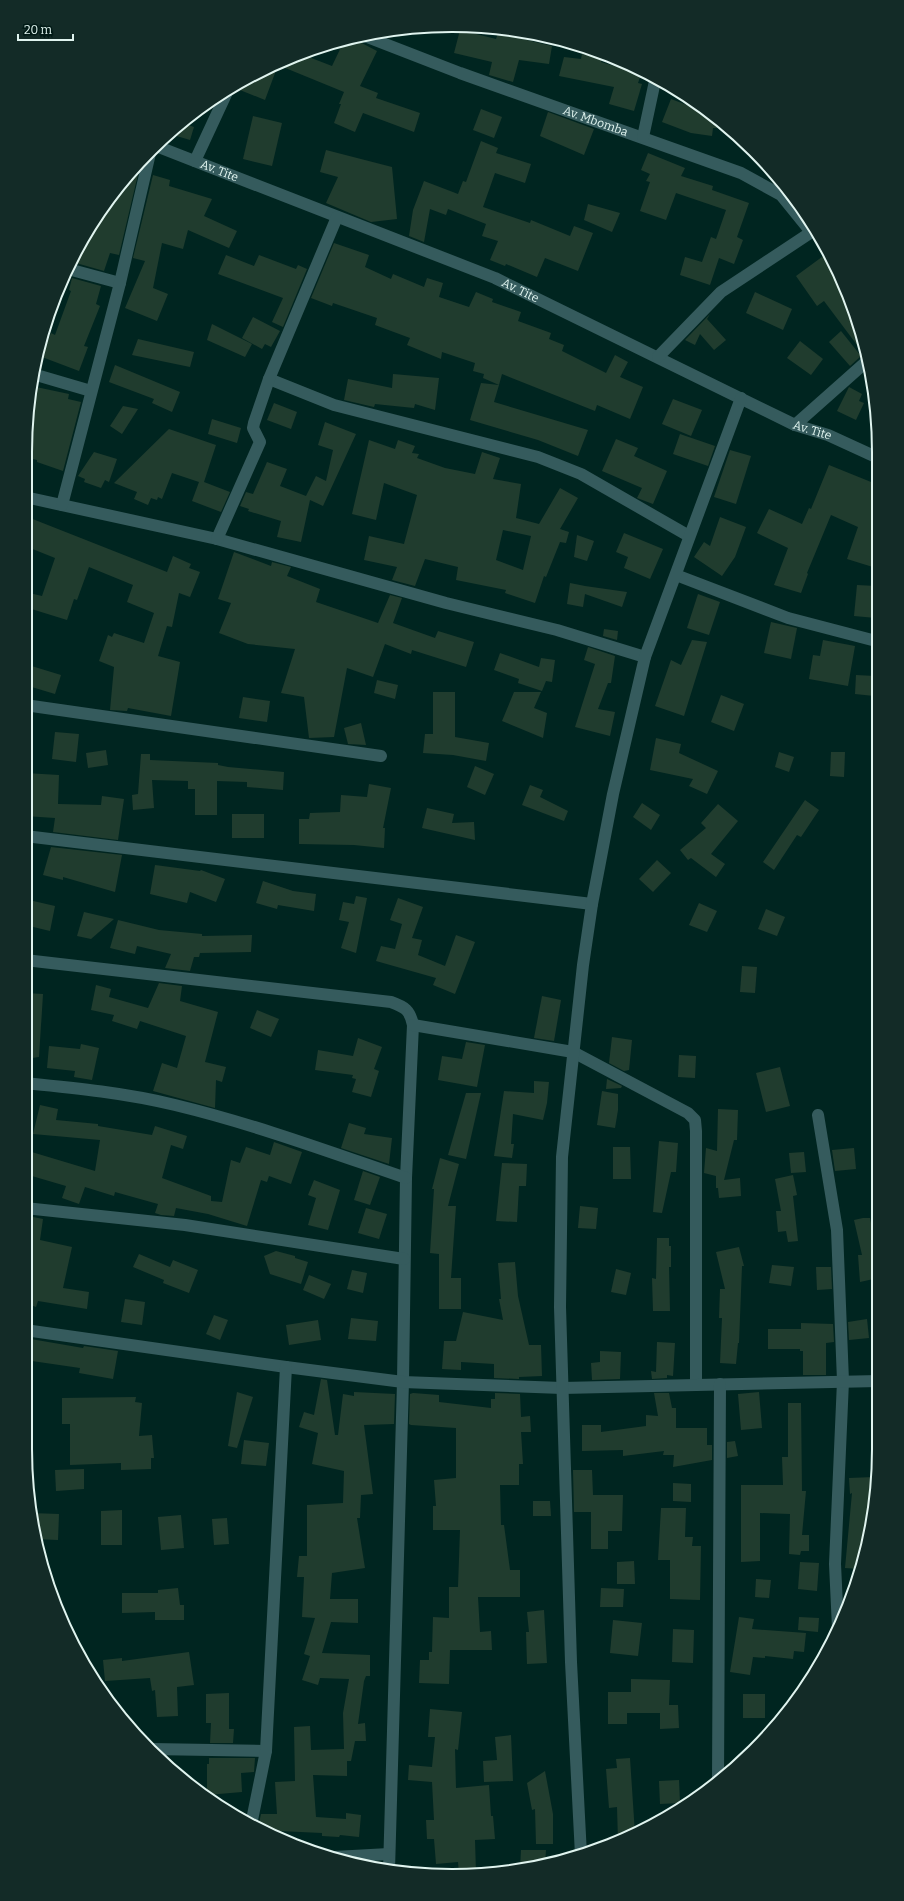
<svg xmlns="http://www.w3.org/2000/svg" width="904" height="1901" viewBox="0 0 904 1901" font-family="Bitter,serif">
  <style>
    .building { fill: #203c2e; fill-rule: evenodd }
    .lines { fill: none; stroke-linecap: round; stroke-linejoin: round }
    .street { stroke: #355b5d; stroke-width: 12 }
    .labels { text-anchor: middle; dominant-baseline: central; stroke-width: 3; stroke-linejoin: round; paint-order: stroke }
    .street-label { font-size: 12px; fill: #e0f4ef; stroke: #011a16 }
    .rim { fill: none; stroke: #e0f4ef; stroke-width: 2 }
  </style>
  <rect width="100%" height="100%" fill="#002520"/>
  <g class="building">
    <path d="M460,30L496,39L498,33L552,46L549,64L519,60L513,82L489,75L492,62L454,53Z"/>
    <path d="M352,38L377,51L360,86L378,93L376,98L420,113L414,132L363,113L355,132L334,123L341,104H339L344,92L278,65L265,100L235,88L234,86L289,57L301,54L332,66L344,41Z"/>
    <path d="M582,54L602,58L601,62L641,74L638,83L642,84L634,111L609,104L614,87L559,76L564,57L581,59Z"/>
    <path d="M671,99L714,115L727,128H713L712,136L691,133L662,122Z"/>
    <path d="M481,109L502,117L494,138L473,130Z"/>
    <path d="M548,112L594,129L584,155L540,136Z"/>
    <path d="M253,116L282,123L272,166L243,159Z"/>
    <path d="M183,123L194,127L190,140L170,134Z"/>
    <path d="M481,141L498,148L496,153L531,164L525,183L495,173L483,207L530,223L531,220L570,236L574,226L593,233L578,271L545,258L537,277L506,264L505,266L490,260L498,241L482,236L486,224L448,209L446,215L430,209L424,242L409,236L413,210L424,181L458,194L463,181L466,182Z"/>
    <path d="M326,150L392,167L397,219L371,222L326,203L338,177L320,172Z"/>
    <path d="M648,153L685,168L681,176L713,186L712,190L749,203L737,237L743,240L734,264L719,258L710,285L680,275L685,257L702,262L711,237L716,239L726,210L676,193L666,220L640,211L650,182L646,181L650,174L641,170Z"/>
    <path d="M135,168L139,170L119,255L110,253L104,271L76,263L80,248L82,249L97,215Z"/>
    <path d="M153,175L170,180L169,186L212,199L204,216L237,231L229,248L188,230L183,249L162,243L153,288L168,294L157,321L125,308L145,261L133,258Z"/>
    <path d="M588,204L620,213L612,232L584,220Z"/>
    <path d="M334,243L369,255L365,267L391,279L393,274L424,287L427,278L443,283L439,297L469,307L476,292L493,299L492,302L521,312L518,321L551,333L549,339L564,345L562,351L606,373L615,355L628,362L620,377L643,387L630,419L597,405L595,411L502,374L499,385L483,378L484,374L473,371L475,363L442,352L441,359L407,345L410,338L375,325L377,318L333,303L332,306L311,298Z"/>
    <path d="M826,254L846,288L863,353L824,301L817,306L796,276Z"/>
    <path d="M226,255L254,266L259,255L296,269L298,265L307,269L283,327L272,322L283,298L218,274Z"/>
    <path d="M72,278L101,286L96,304L100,306L84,346L88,347L79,371L42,357L51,333L55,335L71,291L69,290Z"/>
    <path d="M755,292L792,309L783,330L746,313Z"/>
    <path d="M710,314L707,319L726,340L714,350L700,334L695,345L685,340Z"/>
    <path d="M253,317L280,331L271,347L265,344L262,349L242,338Z"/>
    <path d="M212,324L252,344L245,357L207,340Z"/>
    <path d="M841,331L861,356L850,366L829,342Z"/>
    <path d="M138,339L194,352L190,367L132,355Z"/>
    <path d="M800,341L823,359L811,375L787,358Z"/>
    <path d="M115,365L180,392L172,412L152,403L154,399L109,382Z"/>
    <path d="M393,374L439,378L435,410L415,404L414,408L375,404L374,407L344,400L348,379L392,388Z"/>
    <path d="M481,383L499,385L494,402L588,430L578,456L538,440L470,420Z"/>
    <path d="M36,387L69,394L68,399L81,402L63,471L37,462V460L25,457L28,419Z"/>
    <path d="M849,387L862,394L859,401L864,403L856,420L837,411Z"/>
    <path d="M673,399L702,410L691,436L662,424Z"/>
    <path d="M274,403L297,412L291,429L267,420Z"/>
    <path d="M123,406L138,409L122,434L110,426Z"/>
    <path d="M212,419L241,428L237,443L208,434Z"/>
    <path d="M325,422L356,434L323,506L310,500L301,542L277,537L281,521L248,511L249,509L240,506L246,492L253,494L267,462L287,469L280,486L306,496L316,476L326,481L333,450L318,445Z"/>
    <path d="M169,429L216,445L204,482L230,492L221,512L192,501L199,482L172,473L162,499L158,497L157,500L151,498L148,505L134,499L137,492L114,483Z"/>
    <path d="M680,434L715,446L708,466L673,454Z"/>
    <path d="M616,439L638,448L634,456L667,471L653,504L637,498L642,488L602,471Z"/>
    <path d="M369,440L395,449L398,440L415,446L412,453L419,454L417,458L445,468L475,474L482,452L500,458L493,479L521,484L516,518L539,524L560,488L578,498L560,529L569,532L566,543L560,542L546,577L544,576L535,603L505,593L506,590L456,580L458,567L425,559L415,586L392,580L397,567L364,560L369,536L404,544L417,495L384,483L376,520L352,514ZM503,530L531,536L523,570L496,560Z"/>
    <path d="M730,450L751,456L736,504L714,497Z"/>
    <path d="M94,452L117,459L109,482L105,480L101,488L84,482L85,479L78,476Z"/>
    <path d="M829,465L876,484V568L847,559L858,527L831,515L807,573L808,574L801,593L774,585L788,548L757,533L769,509L802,524L809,508L811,509Z"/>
    <path d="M25,516L167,572L173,556L191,564L189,568L200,572L190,597L179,593L172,627L167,626L158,656L180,662L171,716L128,708L127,711L110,710L114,667L99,661L108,635L112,637L114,633L144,643L154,613L127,602L133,585L89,567L77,600L74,599L67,620L25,607V592L42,596L55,558L25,546Z"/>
    <path d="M720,517L746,527L735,557L722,576L694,557L704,542L710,546Z"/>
    <path d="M624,533L663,549L650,579L624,568L628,557L616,552Z"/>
    <path d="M577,535L594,541L587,561L574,557Z"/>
    <path d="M234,552L271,566L272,562L291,567L287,576L320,589L316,602L378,623L390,595L402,598L393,623L435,638L438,631L474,642L466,667L412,650L411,654L385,644L373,677L347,668L334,737L309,738L304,697L281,693L295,649L248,644L219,633L231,603L218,599Z"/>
    <path d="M570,583L585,586L627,592L622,607L585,594L583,607L567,604Z"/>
    <path d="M857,585L876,586V618L854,616Z"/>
    <path d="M698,594L720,602L709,635L687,628Z"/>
    <path d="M771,622L797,628L791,659L764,653Z"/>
    <path d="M604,629L618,631L617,640L603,636Z"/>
    <path d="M692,640L707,642L684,716L655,706L671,660L681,665Z"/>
    <path d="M823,640L855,646L848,686L809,679L813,655L820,656Z"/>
    <path d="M588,647L615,656L611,683H608L598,709L615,712L610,736L575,727L595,664L584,660Z"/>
    <path d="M500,653L539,667L541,658L555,660L552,682L546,681L542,691L518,683L519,679L494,670Z"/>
    <path d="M25,664L61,675L55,694L25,685Z"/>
    <path d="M856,675L875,676L874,696L855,694Z"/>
    <path d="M377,680L398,685L395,699L374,693Z"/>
    <path d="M433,692H455V737L489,743L486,761L453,755L423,753L425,734H433Z"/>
    <path d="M514,692H541L534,708L547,713L543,738L502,721Z"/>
    <path d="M721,695L744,704L734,731L711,722Z"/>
    <path d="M243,697L270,701L267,722L239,718Z"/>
    <path d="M361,723L366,745L348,744L344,728Z"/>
    <path d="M55,732L79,734L76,762L52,759Z"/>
    <path d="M656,738L681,744L679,753L718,771L707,794L689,786L693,779L650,770Z"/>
    <path d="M106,750L108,765L88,768L86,753Z"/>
    <path d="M779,752L794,757L789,772L775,767Z"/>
    <path d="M831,752H845L844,777L830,776Z"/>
    <path d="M141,754H150V760L218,763V765L228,767L284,772L283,790L247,787V782L217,781V815H195V789H188V781L152,780L154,808L133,810L132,795L138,794Z"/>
    <path d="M475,766L494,774L485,795L467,787Z"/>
    <path d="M25,773L59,775L58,804L101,805L102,796L124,799L118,840L53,832L55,818L25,816Z"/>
    <path d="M369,784L391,788L383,828H385L384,848L354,845L299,844V819H309L310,813L340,812L341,795L367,797Z"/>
    <path d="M530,785L543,790L540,797L568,811L564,821L522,805Z"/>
    <path d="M805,800L819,810L801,837L797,835L774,870L763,862Z"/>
    <path d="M642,803L660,815L651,830L633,817Z"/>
    <path d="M718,804L738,821L711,854L725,864L716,877L691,858L688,860L680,850L706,828L701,823Z"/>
    <path d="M427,808L454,814L452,823L474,822L475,840L422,828Z"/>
    <rect x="232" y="814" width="32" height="24"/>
    <path d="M51,847L122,855L115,892L63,877V880L43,875Z"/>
    <path d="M657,860L671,873L653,892L639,879Z"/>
    <path d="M155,865L200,871L201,870L225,879L216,902L190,892L187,903L150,894Z"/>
    <path d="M263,881L293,891L316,894L314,911L278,905L277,909L256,903Z"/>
    <path d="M356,896L367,898L356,953L341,948L349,922L339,920L343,902L354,904Z"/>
    <path d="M398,898L423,907L412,938L422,940L418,955L445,966L456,935L475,942L455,994L433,985L436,978L376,961L381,946L395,949L402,924L390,920Z"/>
    <path d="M29,900L55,906L50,931L25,925Z"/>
    <path d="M699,903L717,911L707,932L689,925Z"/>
    <path d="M766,909L785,917L777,936L758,929Z"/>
    <path d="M84,912L114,919L91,939L77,936Z"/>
    <path d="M118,920L159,930L202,934V936L252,935L251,952L200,953L199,957H194L190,971L165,968L171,954L137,946L135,954L110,948Z"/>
    <path d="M742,966L757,967L755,993L740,992Z"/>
    <path d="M159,983L182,986L180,1001L218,1012L205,1062L226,1067L222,1082L216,1080L215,1108L153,1091L162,1063L177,1068L186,1036L140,1021L137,1029L112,1021L114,1015L91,1010L96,985L111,989L109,997L148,1008Z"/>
    <path d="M25,993L43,994L39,1057L25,1059Z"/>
    <path d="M542,996L561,1000L554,1041L534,1038Z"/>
    <path d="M257,1010L279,1019L271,1037L250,1028Z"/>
    <path d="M612,1037L632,1040L629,1070L624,1071L609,1063Z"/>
    <path d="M358,1038L382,1047L374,1069L379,1071L371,1097L352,1092L356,1079L352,1078L353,1075L315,1070L318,1050L353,1056Z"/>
    <path d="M466,1042L485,1045L477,1087L438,1080L442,1056L462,1059Z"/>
    <path d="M81,1044L99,1048L92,1080L74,1077L75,1071L47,1068L49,1046L80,1049Z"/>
    <path d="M679,1055L696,1056L695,1078L678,1077Z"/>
    <path d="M780,1067L790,1106L766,1112L756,1073Z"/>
    <path d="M607,1079L622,1086L621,1088L606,1089Z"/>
    <path d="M534,1081L549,1082L547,1103L543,1120L513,1114L511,1144H514L512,1158L494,1156L504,1091L534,1093Z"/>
    <path d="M602,1091L618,1094V1110L615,1128L597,1125Z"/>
    <path d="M466,1093H481L466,1159L448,1155Z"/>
    <path d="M40,1105L58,1109L56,1120L98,1124V1126L152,1135L155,1126L187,1136L183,1149L171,1145L162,1178L211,1196V1201L222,1202L231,1160L240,1163L246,1147L270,1155L274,1142L302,1152L291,1184L269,1176L267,1182L261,1180L247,1226L208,1214L176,1208L174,1216L161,1215L155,1213L158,1204L115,1192L114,1196L85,1187L79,1204L62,1198L66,1186L25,1174V1150L95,1171L100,1140L33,1134Z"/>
    <path d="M718,1109L738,1110L737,1140H734L724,1180L740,1178L741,1196L719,1198L718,1188H716V1176L704,1173L706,1148L717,1151Z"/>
    <path d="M349,1123L366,1128L364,1134L392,1138L389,1164L341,1148Z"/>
    <path d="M659,1141L678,1143L676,1172H671L662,1213L653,1212Z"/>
    <path d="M613,1147H630L631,1179H613Z"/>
    <path d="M854,1148L856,1169L835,1171L832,1150Z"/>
    <path d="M804,1152L806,1172L791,1173L789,1153Z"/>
    <path d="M440,1158L459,1164L448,1206H456L451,1278H461V1309H439V1254L430,1253L434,1189H432Z"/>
    <path d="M502,1163L527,1164L526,1186H519L517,1222L496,1221Z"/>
    <path d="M363,1171L380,1177L370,1205L354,1200Z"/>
    <path d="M793,1175L797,1195L793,1196L798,1241L788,1242L786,1231L778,1232L776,1211H781L775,1179Z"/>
    <path d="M314,1180L340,1190L328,1230L308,1225L316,1198L308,1195Z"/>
    <path d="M580,1206L598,1208L596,1229L578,1228Z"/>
    <path d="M366,1208L387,1214L379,1239L358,1233Z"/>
    <path d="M28,1216L43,1219L40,1240L72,1247L63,1288L89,1292L87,1309L38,1301L36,1307L25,1303V1234Z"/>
    <path d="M863,1218H870L878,1259V1278L860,1282L858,1255H862L854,1220Z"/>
    <path d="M657,1238H669V1246H671V1267H669L670,1311H653L652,1278L656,1279Z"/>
    <path d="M739,1247L744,1266H742L739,1343H738L736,1364L720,1363L722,1318H719L720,1289H725L716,1252Z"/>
    <path d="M276,1251L295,1256V1258L308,1262L301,1284L270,1274L264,1256Z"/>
    <path d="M139,1254L170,1267L173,1260L198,1270L189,1293L163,1283L164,1280L133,1267Z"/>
    <path d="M515,1262L518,1296L529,1345H541L542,1376L519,1377V1379L494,1378V1364L461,1362V1370L442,1369L444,1341H456L463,1312L503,1320L499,1299H501L498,1263Z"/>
    <path d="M772,1265L794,1267L791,1286L769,1283Z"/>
    <path d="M816,1267H831L832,1289L817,1290Z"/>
    <path d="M616,1269L631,1273L626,1295L611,1292Z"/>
    <path d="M352,1270L367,1273L363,1293L347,1289Z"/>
    <path d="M309,1275L331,1284L324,1299L303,1290Z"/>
    <path d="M125,1299L145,1302L142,1325L121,1322Z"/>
    <path d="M214,1315L228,1320L220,1340L206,1334Z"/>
    <path d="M351,1318L378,1321L376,1341L348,1339Z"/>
    <path d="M867,1319L869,1338L849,1340L848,1322Z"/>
    <path d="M318,1320L321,1340L289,1345L286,1325Z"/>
    <path d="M801,1323L833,1324L834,1342L826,1343V1375H803V1351H800V1349H768V1329H801Z"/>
    <path d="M25,1338L83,1348L84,1346L118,1351L113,1379L79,1373L80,1368L25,1360Z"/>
    <path d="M657,1342L675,1343L673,1376L667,1375V1378L652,1379L651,1371L656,1372Z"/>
    <path d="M600,1351L621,1352L620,1379L592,1380L591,1363L600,1362Z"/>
    <path d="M321,1379L327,1380L335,1435H338L343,1394L354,1396V1392L395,1394L394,1424L364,1425L373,1494L361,1495L360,1518H357L365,1568L332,1573L330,1599H358V1623L331,1622L322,1653L370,1655V1676H366L364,1681L358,1724L365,1723L366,1741H355L351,1761H347V1776L313,1775L316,1817L346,1819V1813L361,1815L359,1837L340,1835L339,1837L322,1836V1833L279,1831V1839L258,1828L261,1814H277L275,1782L295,1781L294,1727L310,1726L311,1750L344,1749L343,1713L349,1679L320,1678L318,1685L302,1680L310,1656L304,1654L315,1618L302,1617L304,1577H297L299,1556H307V1505L343,1503L344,1471L312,1464L318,1433L299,1427L304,1412L314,1415Z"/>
    <path d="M237,1392L253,1397L237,1448L228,1446Z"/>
    <path d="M759,1392L762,1428L741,1430L738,1394Z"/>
    <path d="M413,1393L439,1395V1402L491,1408V1399H495V1393L520,1394L521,1417L530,1416L531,1432H521L523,1464H519V1485H500L501,1525H504L510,1570H520V1597H478L480,1632L491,1631L492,1650H450L449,1684L419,1683L420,1660H429V1652H432L433,1617L449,1618V1587H458L460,1530H433V1506H436L434,1480L456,1478V1428L411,1425L409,1424L410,1394Z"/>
    <path d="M654,1393H669L672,1408H676V1428H707V1445H712V1460L673,1467L674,1455H663L664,1451L623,1456V1450L582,1451V1425H601V1432L646,1426V1415L658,1416Z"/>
    <path d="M136,1397L135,1402L142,1403L139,1436L152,1435L154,1458H151V1469L121,1470V1463L70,1465V1424H62V1398Z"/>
    <path d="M788,1403H801L802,1491H806L802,1535H809V1551H801L800,1555L789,1554L790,1514L760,1513V1561L741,1562V1485H783L782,1457H788Z"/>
    <path d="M244,1440L269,1443L266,1466L241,1464Z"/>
    <path d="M735,1441L738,1456L727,1458V1442Z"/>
    <path d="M84,1469V1489L56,1491L55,1470Z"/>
    <path d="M573,1470H592L593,1495H623L622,1531H608V1549H591V1512H574Z"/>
    <path d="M874,1477L871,1533L860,1569L845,1568L852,1493L850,1494L849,1478Z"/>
    <path d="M673,1483L691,1484V1502L673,1501Z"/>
    <path d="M533,1501H550L551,1516H533Z"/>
    <path d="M661,1508H686L685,1537H693L692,1546H701L700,1600L670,1599V1560H658Z"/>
    <path d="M122,1510V1545H101V1511Z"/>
    <path d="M31,1513L59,1514L58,1540L35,1539Z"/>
    <path d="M181,1515L184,1548L161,1550L158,1517Z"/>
    <path d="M227,1518L229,1544L214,1545L212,1519Z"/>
    <path d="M634,1561L635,1584H617V1562Z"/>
    <path d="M800,1562L819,1563L817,1591L798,1589Z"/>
    <path d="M756,1579L771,1580L769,1598L755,1597Z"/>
    <path d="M178,1588L180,1605H184V1620H155V1612L122,1613V1593H158V1590Z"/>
    <path d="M601,1588L624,1589L623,1607H600Z"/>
    <path d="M544,1610L547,1663L527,1664L526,1632H529L527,1612Z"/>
    <path d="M739,1617L754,1619L752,1629L806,1633L804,1652L794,1651L793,1659L765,1656V1658L753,1657L750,1675L730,1672Z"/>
    <path d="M799,1617L819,1618L818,1632L798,1630Z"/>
    <path d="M613,1620L642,1623L638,1656L610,1653Z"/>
    <path d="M673,1629L694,1630L693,1663L672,1662Z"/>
    <path d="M189,1652L194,1685L177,1687L178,1716L157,1717L155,1690L152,1691L150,1678L105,1681L103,1660L122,1658V1661Z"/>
    <path d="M631,1679L670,1680L669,1705H678L679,1728L660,1729V1713H627V1724H608V1692H631Z"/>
    <path d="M229,1693V1729H234L233,1743H210L211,1723H206V1694Z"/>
    <rect x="743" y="1694" width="22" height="24"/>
    <path d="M430,1709L462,1712L458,1750L455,1749L456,1788L489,1785L491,1816H493L495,1839L475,1840L476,1873L459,1874L458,1862L436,1864L434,1839H427L426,1820H434L432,1782L408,1780L409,1765L432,1767L435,1737H428Z"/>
    <path d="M511,1735L513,1781L484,1782L483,1761L497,1760L495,1737Z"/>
    <path d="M209,1758H255L254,1772L241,1773L242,1792L207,1795V1764H209Z"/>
    <path d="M630,1758L635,1834L618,1841L617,1807L609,1808L606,1769L617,1768L616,1759Z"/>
    <path d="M545,1771L553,1814V1844H536L535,1809L532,1810L527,1783Z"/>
    <path d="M679,1780L680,1803L660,1804L659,1781Z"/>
    <path d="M521,1850H546L545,1864L520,1870Z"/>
  </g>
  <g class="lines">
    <g class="street">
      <path id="s1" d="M362,35L460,73L741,173L781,195L811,232"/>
      <path d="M643,137L655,81"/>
      <path id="s2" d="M156,146L495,278L795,425L828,435L876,457"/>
      <path d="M195,161L228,90"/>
      <path d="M68,269L120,283"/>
      <path d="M658,357L721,292L813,231"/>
      <path d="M33,374L91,391"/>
      <path d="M269,379L334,405L538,457L581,474L689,536"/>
      <path d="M795,425L866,362"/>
      <path d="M25,497L217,539L446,603L557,630L645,657"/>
      <path d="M62,505L120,283L151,149"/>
      <path d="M217,539L260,442L253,428L254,423L269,379L337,217"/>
      <path d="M676,575L788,618L876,641"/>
      <path d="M25,705L381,756"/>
      <path d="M25,836L592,904"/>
      <path d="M25,960L391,1002C405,1007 410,1010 413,1025L406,1178L403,1382L389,1870"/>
      <path d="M413,1025L573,1052L688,1113L695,1120L696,1131V1385"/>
      <path d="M25,1083C75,1088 126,1093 175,1105C254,1124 330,1152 406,1178"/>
      <path d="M818,1115L837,1230L843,1381L835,1564L838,1628"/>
      <path d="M25,1208L185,1225L404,1259"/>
      <path d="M25,1330L286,1367L403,1382L562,1388L879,1381"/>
      <path d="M151,1749L266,1751"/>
      <path d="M718,1782L720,1384"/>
      <path d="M251,1825L266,1751L286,1367"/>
      <path d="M581,1855L571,1662L560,1307L562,1157L583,965L592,904L613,794L645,657L741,398"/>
      <path d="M334,1857L389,1854"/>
    </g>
  </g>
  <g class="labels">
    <g class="street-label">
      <text stroke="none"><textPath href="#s1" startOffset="249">Av. Mbomba</textPath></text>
      <text stroke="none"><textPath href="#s2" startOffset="68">Av. Tite</textPath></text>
      <text stroke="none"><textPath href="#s2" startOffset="392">Av. Tite</textPath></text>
      <text stroke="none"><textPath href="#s2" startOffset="716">Av. Tite</textPath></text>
    </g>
  </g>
  <path d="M0 0H904V1901H0ZM452 32H452A420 420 0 0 1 872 452V1449A420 420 0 0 1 452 1869H452A420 420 0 0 1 32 1449V452A420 420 0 0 1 452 32Z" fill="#132b27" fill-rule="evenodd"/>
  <path class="rim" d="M452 32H452A420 420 0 0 1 872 452V1449A420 420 0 0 1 452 1869H452A420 420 0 0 1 32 1449V452A420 420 0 0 1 452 32Z"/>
  <path d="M18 34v6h55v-6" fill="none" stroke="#e0f4ef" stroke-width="2"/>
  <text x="24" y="34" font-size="12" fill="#e0f4ef" stroke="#011a16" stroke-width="3" paint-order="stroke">20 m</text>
</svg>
